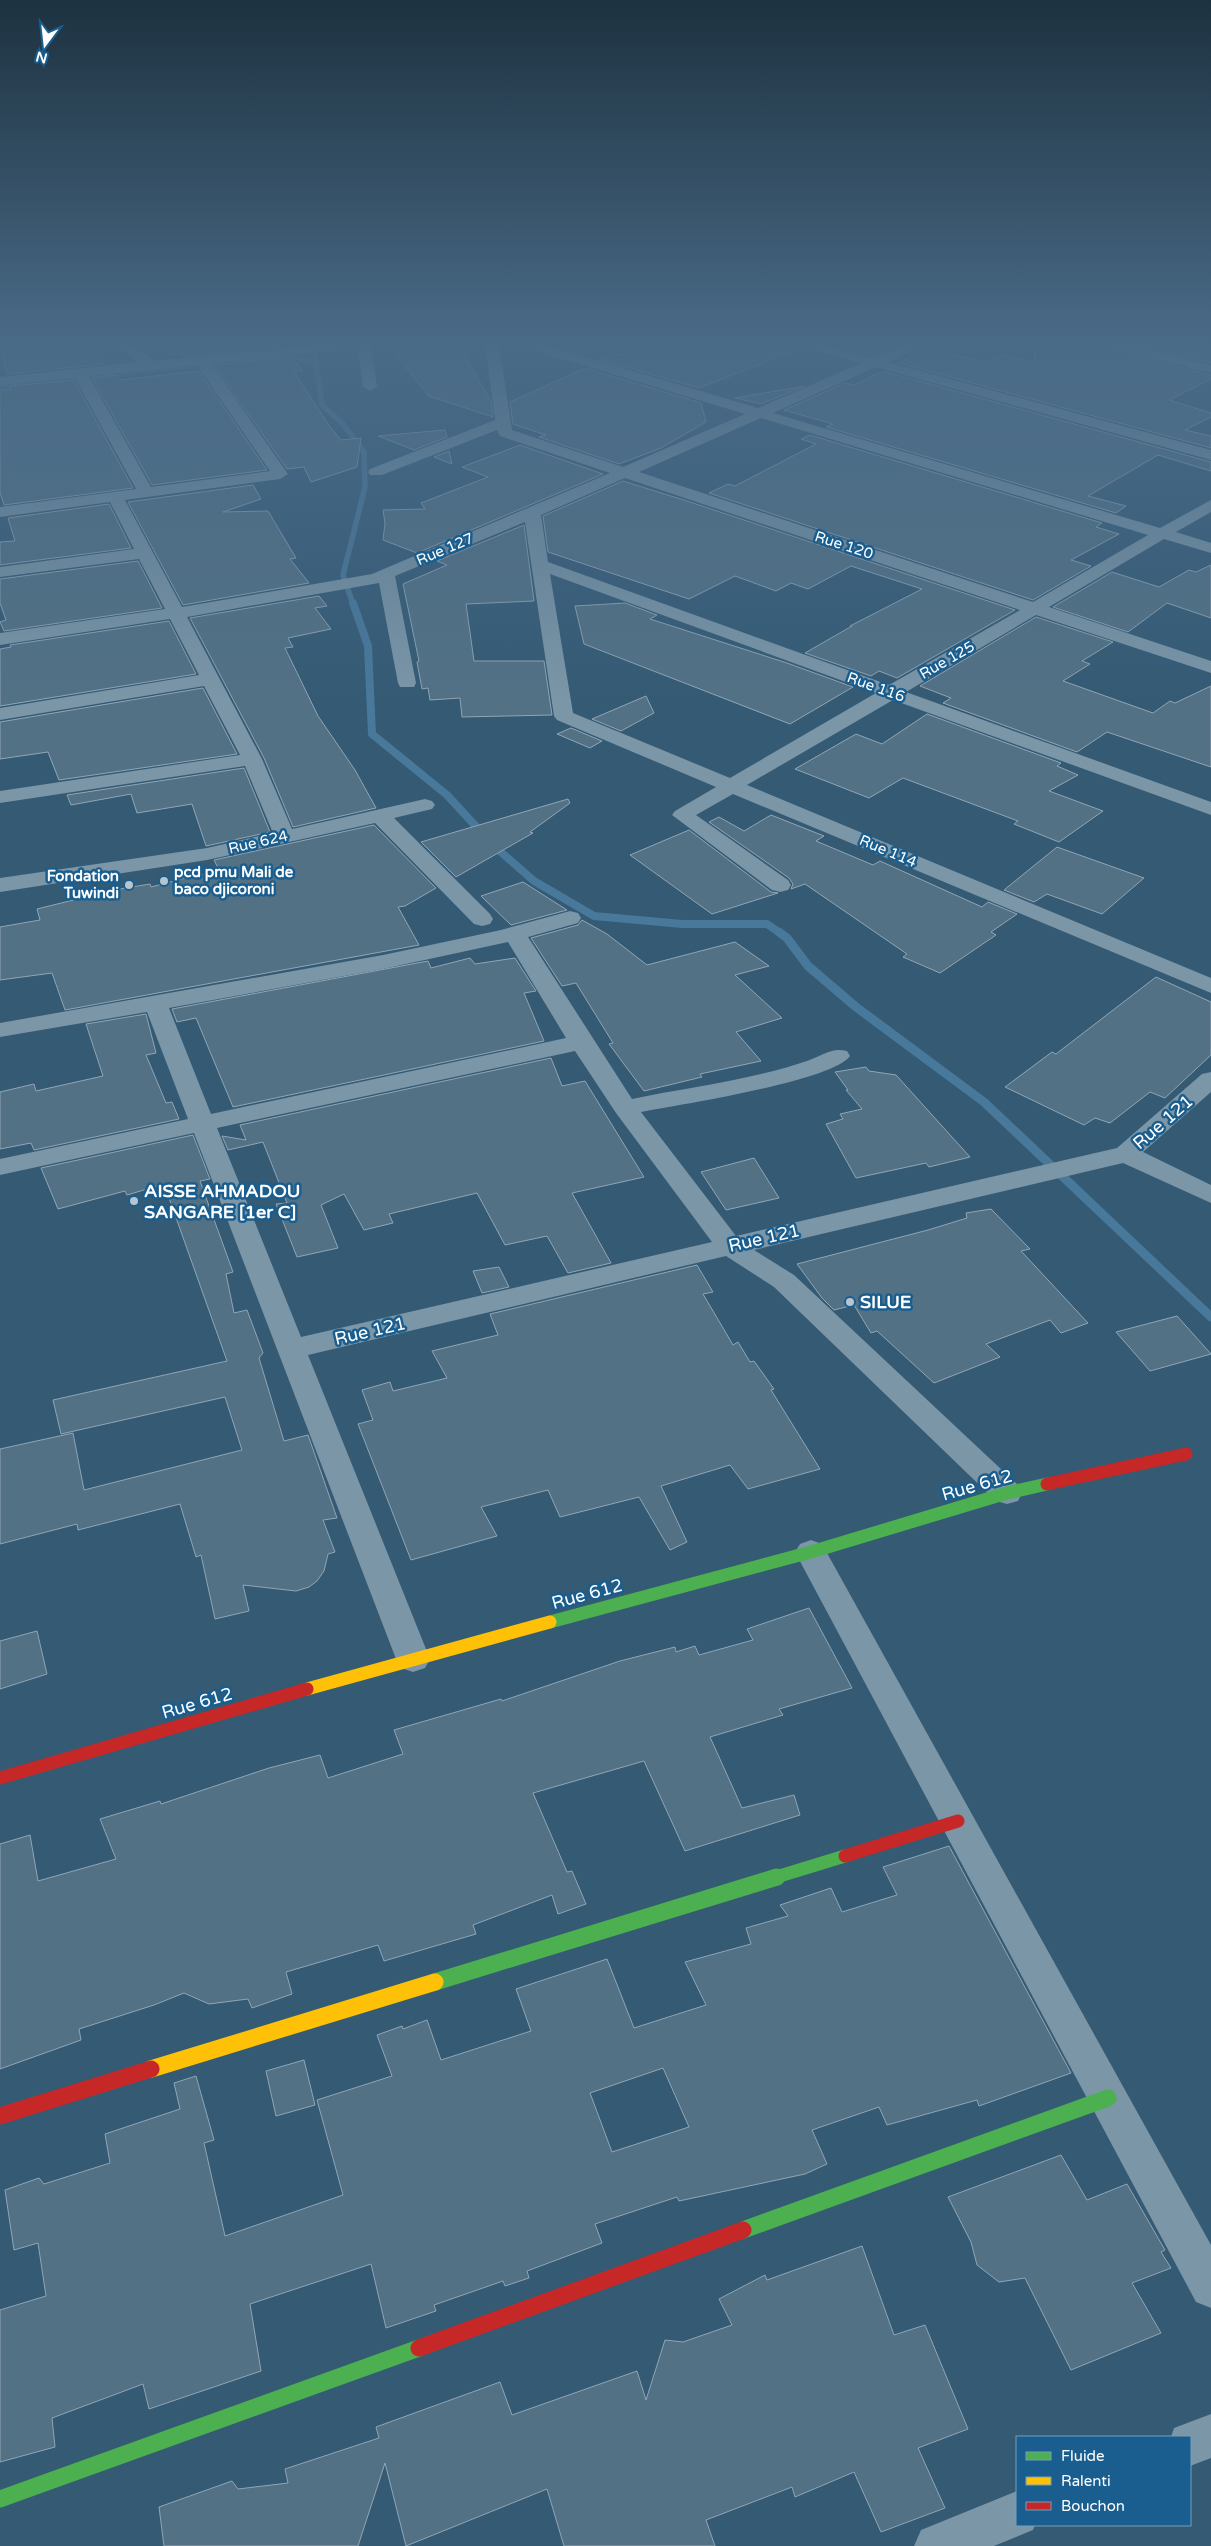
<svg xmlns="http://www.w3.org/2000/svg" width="1211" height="2546" viewBox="0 0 1211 2546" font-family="'Varela Round',sans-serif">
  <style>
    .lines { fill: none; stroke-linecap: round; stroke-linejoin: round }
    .stream-far2 { stroke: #48789a; stroke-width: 5.5 }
    .stream-far1 { stroke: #48789a; stroke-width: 8 }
    .stream { stroke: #48789a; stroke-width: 9 }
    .building { fill: #527185; stroke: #90a6b6; fill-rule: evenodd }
    .street { fill: #7b96a7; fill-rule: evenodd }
    .fast-far1 { stroke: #4caf50; stroke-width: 13 }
    .fast { stroke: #4caf50; stroke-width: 17 }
    .slow-far1 { stroke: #ffc107; stroke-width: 13 }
    .slow { stroke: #ffc107; stroke-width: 17 }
    .jam-far1 { stroke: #c62828; stroke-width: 13 }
    .jam { stroke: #c62828; stroke-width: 17 }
    .poi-dot { fill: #b8c5ce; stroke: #195e8f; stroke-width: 2 }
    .labels { text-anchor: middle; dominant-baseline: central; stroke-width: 5; stroke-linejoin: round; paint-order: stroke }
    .far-street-label { font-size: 15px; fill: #fff; stroke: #195e8f }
    .far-poi-label { font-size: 15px; font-weight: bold; fill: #fff; stroke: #195e8f; text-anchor: start }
    .street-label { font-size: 18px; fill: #fff; stroke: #195e8f }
    .poi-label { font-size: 18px; font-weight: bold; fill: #fff; stroke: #195e8f; text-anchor: start }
  </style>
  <rect width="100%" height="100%" fill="#345a74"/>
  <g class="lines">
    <g class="stream-far2">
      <path d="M309,344L314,349L322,405L342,423L364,452L365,487L343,575L353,604"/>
      <path d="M0,386L278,356L296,357L317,364"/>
    </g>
    <path class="stream-far1" d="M353,603L368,646L372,734L447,795L494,846L534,881L594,916L682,924H767L780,933"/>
    <path class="stream" d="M779,932L787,938L808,966L856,1007L984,1102L1211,1317"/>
  </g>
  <g class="building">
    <path d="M0,344H84L104,364L7,374Z"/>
    <path d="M165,344H278L280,346L184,356Z"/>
    <path d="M387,344H457L491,401L493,417L429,396Z"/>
    <path d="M649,344H798L801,348L699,388L602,360L615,354L621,355Z"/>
    <path d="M1036,344H1102L1106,349L1211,375V379L1169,400L1211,413V417L1185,430L1211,436V448L899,363L926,349L989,362L1005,355L1034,363Z"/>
    <path d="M1134,344H1211V363Z"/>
    <path d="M290,357L303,370L294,372L330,427L341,440L361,438L357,467L311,482L304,467L287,469L214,365Z"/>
    <path d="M585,368L701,403L706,422L661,448L619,464L539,437L546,435L513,424L510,402Z"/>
    <path d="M199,371L267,470L152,485L92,378L116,375L120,380Z"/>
    <path d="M883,371L1211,462V471L1158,455L1088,496L1126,506L1116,513L826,427L833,424L784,410L845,383L854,385Z"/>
    <path d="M74,380L133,488L4,505L0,493V390L11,389L10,386Z"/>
    <path d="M805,386L761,404L735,398Z"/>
    <path d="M445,430L447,437L414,450L378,436Z"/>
    <path d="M810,435L1102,523L1096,527L1119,534L1071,560L1091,566L1033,600L709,493L728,484L735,486L816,444L801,439Z"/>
    <path d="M520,445L603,474L417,553L383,540L385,523L383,510L425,509L421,503L488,477L462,467Z"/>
    <path d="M449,451L452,464L434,457Z"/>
    <path d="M623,481L690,502L1015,610L897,678L879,671L871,676L805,653L852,626H850L922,589L851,566L808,589L791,583L776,591L735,576L689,599L548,552L543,516Z"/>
    <path d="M253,485L261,499L223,512L268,511L296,558L290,559L309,583L183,605L128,502Z"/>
    <path d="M109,504L131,548L0,565V542L15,541L8,518Z"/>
    <path d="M524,525L534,601L466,604L474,661H544L552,715L462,717L460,698L430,700L428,688L422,689L417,662L419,661L403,584L447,565L437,561Z"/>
    <path d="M138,561L162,608L4,631L0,622L6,620L0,603V579Z"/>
    <path d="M1211,565V618L1167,603L1128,632L1053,607L1112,572L1159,587L1189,570L1196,572Z"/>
    <path d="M319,596L327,606L315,608L331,629L288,638L293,647L285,648L318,716L355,770L376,808L293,827L264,758L190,618Z"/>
    <path d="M625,603L657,615L650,619L787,663L853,687L790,724L584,644L575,606Z"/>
    <path d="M1036,617L1113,642L1082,661L1090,664L1063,681L1153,713L1170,701L1175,703L1211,686V767L1107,732L1077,752L943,703L951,698L920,686Z"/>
    <path d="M169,621L196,674L0,706V649L11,647L10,645Z"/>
    <path d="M203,688L237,754L59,780L48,752L0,759V722Z"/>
    <path d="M646,696L654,713L621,731L592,719Z"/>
    <path d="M927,714L1061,763L1057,766L1078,775L1049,791L1103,811L1059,842L1014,824L1018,821L903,778L869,798L795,769L856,734L882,744Z"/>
    <path d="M571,728L602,741L590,748L557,734Z"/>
    <path d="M244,768L270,832L206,846L192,804L137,813L131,794L71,805L67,795Z"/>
    <path d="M568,799L570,803L530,832L533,833L456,877L421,842Z"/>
    <path d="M771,815L824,836L816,841L873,865L880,861L982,907L988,902L1017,914L991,932L996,935L940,973L903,957L907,954L805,884L791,889L793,884L789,878L709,822L719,817L744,831Z"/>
    <path d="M374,825L436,888L405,906L398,907L419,945L65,1010L52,973L0,980V927L40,920L37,909L114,890L150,884L151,887L197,875L216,873L215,871L219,870L214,860Z"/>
    <path d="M689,830L771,892L778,893L712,914L630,855Z"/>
    <path d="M1057,847L1144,878L1102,914L1047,894L1034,902L1004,890Z"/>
    <path d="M523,882L567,910L511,925L481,896Z"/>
    <path d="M582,920L607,934L647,965L735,942L769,966L735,975L782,1018L736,1032L761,1061L700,1074L702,1077L644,1091L609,1044L613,1043L576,983L562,986L531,938L578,925Z"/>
    <path d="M470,958L475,964L515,958L536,991L524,993L544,1041L233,1107L196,1018L177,1022L172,1009L428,961L431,968Z"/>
    <path d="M1156,977L1211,1002V1055L1165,1098L1150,1092L1110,1123L1095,1118L1084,1125L1005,1087L1052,1052L1056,1054Z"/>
    <path d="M146,1014L156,1053L146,1055L166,1103L172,1102L179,1119L34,1150L31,1143L0,1149V1092L34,1084L36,1091L103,1076L86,1024Z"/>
    <path d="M551,1058L562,1086L585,1081L644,1177L572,1193L611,1263L568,1273L547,1236L505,1245L477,1193L389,1214L393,1223L364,1230L344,1194L321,1205L338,1248L297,1257L276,1204L287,1203L263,1142L228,1150L222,1136L246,1140L240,1125Z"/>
    <path d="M866,1067L869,1071L896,1075L970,1157L929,1167L926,1163L856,1178L826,1124L843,1119L840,1114L862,1109L846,1090H848L835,1072Z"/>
    <path d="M193,1135L210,1179L200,1181L233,1272L226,1274L234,1313L247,1310L263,1353L259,1358L284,1441L308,1435L337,1518L323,1520L335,1552L328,1554L324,1571L317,1581L309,1587L296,1591L243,1585L249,1611L215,1619L201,1555L196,1557L180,1504L78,1530L77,1524L0,1544V1449L73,1433L84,1490L242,1450L225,1397L61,1434L53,1400L227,1361L164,1184L127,1195L125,1191L58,1209L41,1168Z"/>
    <path d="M754,1158L779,1198L726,1210L701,1172Z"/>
    <path d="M991,1209L1030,1249L1021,1251L1088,1323L1061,1333L1050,1320L986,1344L1000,1357L934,1383L877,1331L871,1333L854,1305L834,1310L822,1298L797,1264L928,1230L967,1218L966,1213Z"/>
    <path d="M697,1265L713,1292L703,1294L733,1345L738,1342L750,1362L754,1361L774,1389L771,1390L820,1469L748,1489L730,1465L661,1486L687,1542L670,1550L639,1497L560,1517L548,1490L481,1507L497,1536L411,1560L358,1424L373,1420L362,1390L390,1382L393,1391L447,1378L432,1351L498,1335L490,1314Z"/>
    <path d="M499,1267L509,1287L482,1293L473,1271Z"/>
    <path d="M1177,1316L1211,1354L1150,1371L1116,1332Z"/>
    <path d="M809,1608L852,1688L779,1709L783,1715L710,1737L742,1808L794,1795L800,1815L685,1851L644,1761L533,1793L567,1872L572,1871L586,1904L558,1914L552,1895L473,1925L476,1934L384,1961L378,1945L286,1972L292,1994L252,2008L248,1999L209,2004L184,1993L154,2005L79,2029L81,2040L0,2069V1844L30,1835L38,1881L116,1859L100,1819L160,1801L161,1804L269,1768L320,1755L328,1778L403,1754L394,1730L501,1699L502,1701L620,1661L675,1647L676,1652L695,1646L699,1655L753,1640L747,1629Z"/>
    <path d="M37,1631L47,1674L0,1689V1641Z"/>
    <path d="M949,1846L1071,2073L979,2106L977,2100L887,2125L879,2107L812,2130L827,2164L805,2174L679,2201L677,2197L595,2224L602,2243L527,2271L529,2278L505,2286L503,2281L434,2305L436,2311L386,2328L371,2264L250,2304L261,2371L149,2409L143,2384L52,2418L55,2447L0,2462V2310L46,2296L38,2243L14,2250L5,2190L39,2178L44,2184L110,2163L105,2134L180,2109L174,2083L196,2076L214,2140L204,2143L225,2236L343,2195L317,2100L392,2076L377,2035L402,2026L403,2029L427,2020L441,2060L531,2031L516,1989L607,1959L634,2028L706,2005L685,1962L751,1944L746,1928L788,1916L780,1905L831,1888L842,1912L897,1895L883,1867ZM663,2068L689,2127L612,2152L590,2093Z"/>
    <path d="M304,2060L315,2105L276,2116L266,2071Z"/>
    <path d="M1061,2155L1087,2200L1127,2184L1165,2250L1161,2252L1171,2268L1132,2283L1161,2333L1071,2370L1025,2278L999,2282L977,2265L971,2242L948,2197Z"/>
    <path d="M862,2246L894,2335L925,2325L968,2429L918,2448L945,2508L881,2532L854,2472L795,2497L792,2487L706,2520L715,2546H564L547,2489L406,2546L385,2463L358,2546H164L159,2507L232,2481L238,2489L288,2483L285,2469L379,2438L376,2427L500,2382L512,2415L637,2371L646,2400L665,2340L683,2342L732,2325L719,2299L765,2275L767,2280Z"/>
  </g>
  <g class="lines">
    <g class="street">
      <path d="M115,344H131L154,361L319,344H371L377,387L370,391L363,387L358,348L211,363L288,474L280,479L125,500L182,607L372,574L610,473L500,436L497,430L382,475H370L368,472L370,469L495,420L485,344H499L512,430L623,467L745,414L523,347L521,344H542L758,408L861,363L802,347L800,344H822L873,358L906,344H924L922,347L888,362L1211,450V460L876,367L773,413L1160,528L1211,500V512L1176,532L1211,543V553L1164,539L1049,607L1211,661V673L1036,615L906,692L1211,802V815L893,700L747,785L1211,978V993L733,794L696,815L788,880L791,885L788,890L780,892L772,890L672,815L675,811L716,787L557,720L554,716L525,522L395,576L416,683L414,687H400L398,683L379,583L187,617L262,759L292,829L425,799L432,801L435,805L432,809L394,818L490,914L493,919L490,924L482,926L474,924L375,823L207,860L0,892V878L207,848L273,833L245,766L0,803V791L240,755L204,686L0,720V708L199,675L170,619L0,645V633L165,609L139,559L0,577V567L134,549L110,502L0,517V507L136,489L75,378L0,385V377L137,362ZM197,365L270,471L151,487L89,376ZM761,418L1148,535L1033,602L639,472ZM625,478L1020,610L889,685L548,562L541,515ZM550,574L876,693L730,778L573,713Z"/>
      <path d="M1104,344H1127L1211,365V373L1106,347Z"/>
      <path d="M570,911L578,913L581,918L578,923L528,937L632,1099C690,1087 751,1080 807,1061C822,1056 831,1047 847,1051L850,1056C833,1081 678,1105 641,1112L736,1236L1117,1148L1202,1074L1211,1072V1092L1143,1152L1211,1185V1203L1123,1163L754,1250L794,1275L1018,1485L1022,1493L1018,1501L1007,1504L996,1501L774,1287L726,1256L308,1355L430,1659L425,1668L413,1672L401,1668L396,1659L194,1133L0,1175V1159L188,1119L147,1012L0,1037V1023L383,955L501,930ZM508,942L566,1038L211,1114L169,1008L383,969ZM575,1051L616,1113L712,1242L301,1337L217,1128Z"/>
      <path d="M811,1540L822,1544L1211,2245V2308L1196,2302L795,1552L800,1544Z"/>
      <path d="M1211,2414V2458L1190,2466V2437H1171L1174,2428Z"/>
      <path d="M1017,2491V2525H1035L1033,2530L994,2546H914L921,2530Z"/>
    </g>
    <g class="fast-far1">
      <path d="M550,1622L811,1552L1007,1493L1047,1484"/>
      <path d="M773,1878L845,1856"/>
    </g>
    <g class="fast">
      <path d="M435,1982L777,1877"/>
      <path d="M743,2230L1108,2098"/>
      <path d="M0,2499L419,2348"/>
    </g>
    <path class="slow-far1" d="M307,1689L550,1622"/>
    <path class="slow" d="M151,2069L435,1982"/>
    <g class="jam-far1">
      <path d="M1047,1484L1186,1454"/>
      <path d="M0,1778L307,1689"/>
      <path d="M845,1856L958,1821"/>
    </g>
    <g class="jam">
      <path d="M0,2116L151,2069"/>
      <path d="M419,2348L743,2230"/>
    </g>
  </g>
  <linearGradient id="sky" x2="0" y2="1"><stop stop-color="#1d3240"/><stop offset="0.49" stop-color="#4a6b88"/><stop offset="1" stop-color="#4a6b88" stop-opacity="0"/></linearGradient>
  <rect width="1211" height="700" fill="url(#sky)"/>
  <g class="poi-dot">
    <circle cx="164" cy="881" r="5"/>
    <circle cx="129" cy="885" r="5"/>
    <circle cx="134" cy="1201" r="5"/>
    <circle cx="850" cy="1302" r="5"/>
  </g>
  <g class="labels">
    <g class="far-street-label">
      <text transform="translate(844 545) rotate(18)">Rue 120</text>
      <text transform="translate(445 549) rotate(-23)">Rue 127</text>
      <text transform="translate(947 660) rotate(-30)">Rue 125</text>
      <text transform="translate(876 687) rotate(20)">Rue 116</text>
      <text transform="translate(258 842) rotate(-13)">Rue 624</text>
      <text transform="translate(888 851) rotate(23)">Rue 114</text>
    </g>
    <g class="far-poi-label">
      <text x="174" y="872">pcd pmu Mali de<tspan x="174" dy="17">baco djicoroni</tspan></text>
      <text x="119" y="876" text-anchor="end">Fondation<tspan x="119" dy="17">Tuwindi</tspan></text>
    </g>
    <g class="street-label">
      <text transform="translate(1163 1122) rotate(-41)">Rue 121</text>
      <text transform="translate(764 1238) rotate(-13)">Rue 121</text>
      <text transform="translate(370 1331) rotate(-13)">Rue 121</text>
      <text transform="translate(977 1485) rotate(-16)">Rue 612</text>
      <text transform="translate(587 1594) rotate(-15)">Rue 612</text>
      <text transform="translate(197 1703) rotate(-16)">Rue 612</text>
    </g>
    <g class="poi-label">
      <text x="144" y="1191">AISSE AHMADOU<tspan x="144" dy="21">SANGARE [1er C]</tspan></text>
      <text x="860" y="1302">SILUE</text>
    </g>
  </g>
  <rect x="1016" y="2436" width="175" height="90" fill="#195e8f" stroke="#759ebc"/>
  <rect x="1026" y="2452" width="25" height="8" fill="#4caf50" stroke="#759ebc"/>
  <text x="1061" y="2461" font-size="15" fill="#ffffff">Fluide</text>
  <rect x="1026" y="2477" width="25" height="8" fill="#ffc107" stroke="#759ebc"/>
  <text x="1061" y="2486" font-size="15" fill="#ffffff">Ralenti</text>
  <rect x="1026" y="2502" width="25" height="8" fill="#c62828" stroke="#759ebc"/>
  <text x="1061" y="2511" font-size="15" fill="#ffffff">Bouchon</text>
  <g transform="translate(45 45) rotate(195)" stroke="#195e8f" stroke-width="4" paint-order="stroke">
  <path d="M0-4L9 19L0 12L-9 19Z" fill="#ffffff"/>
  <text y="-8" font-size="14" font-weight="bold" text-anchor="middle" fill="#ffffff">N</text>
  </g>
</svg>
